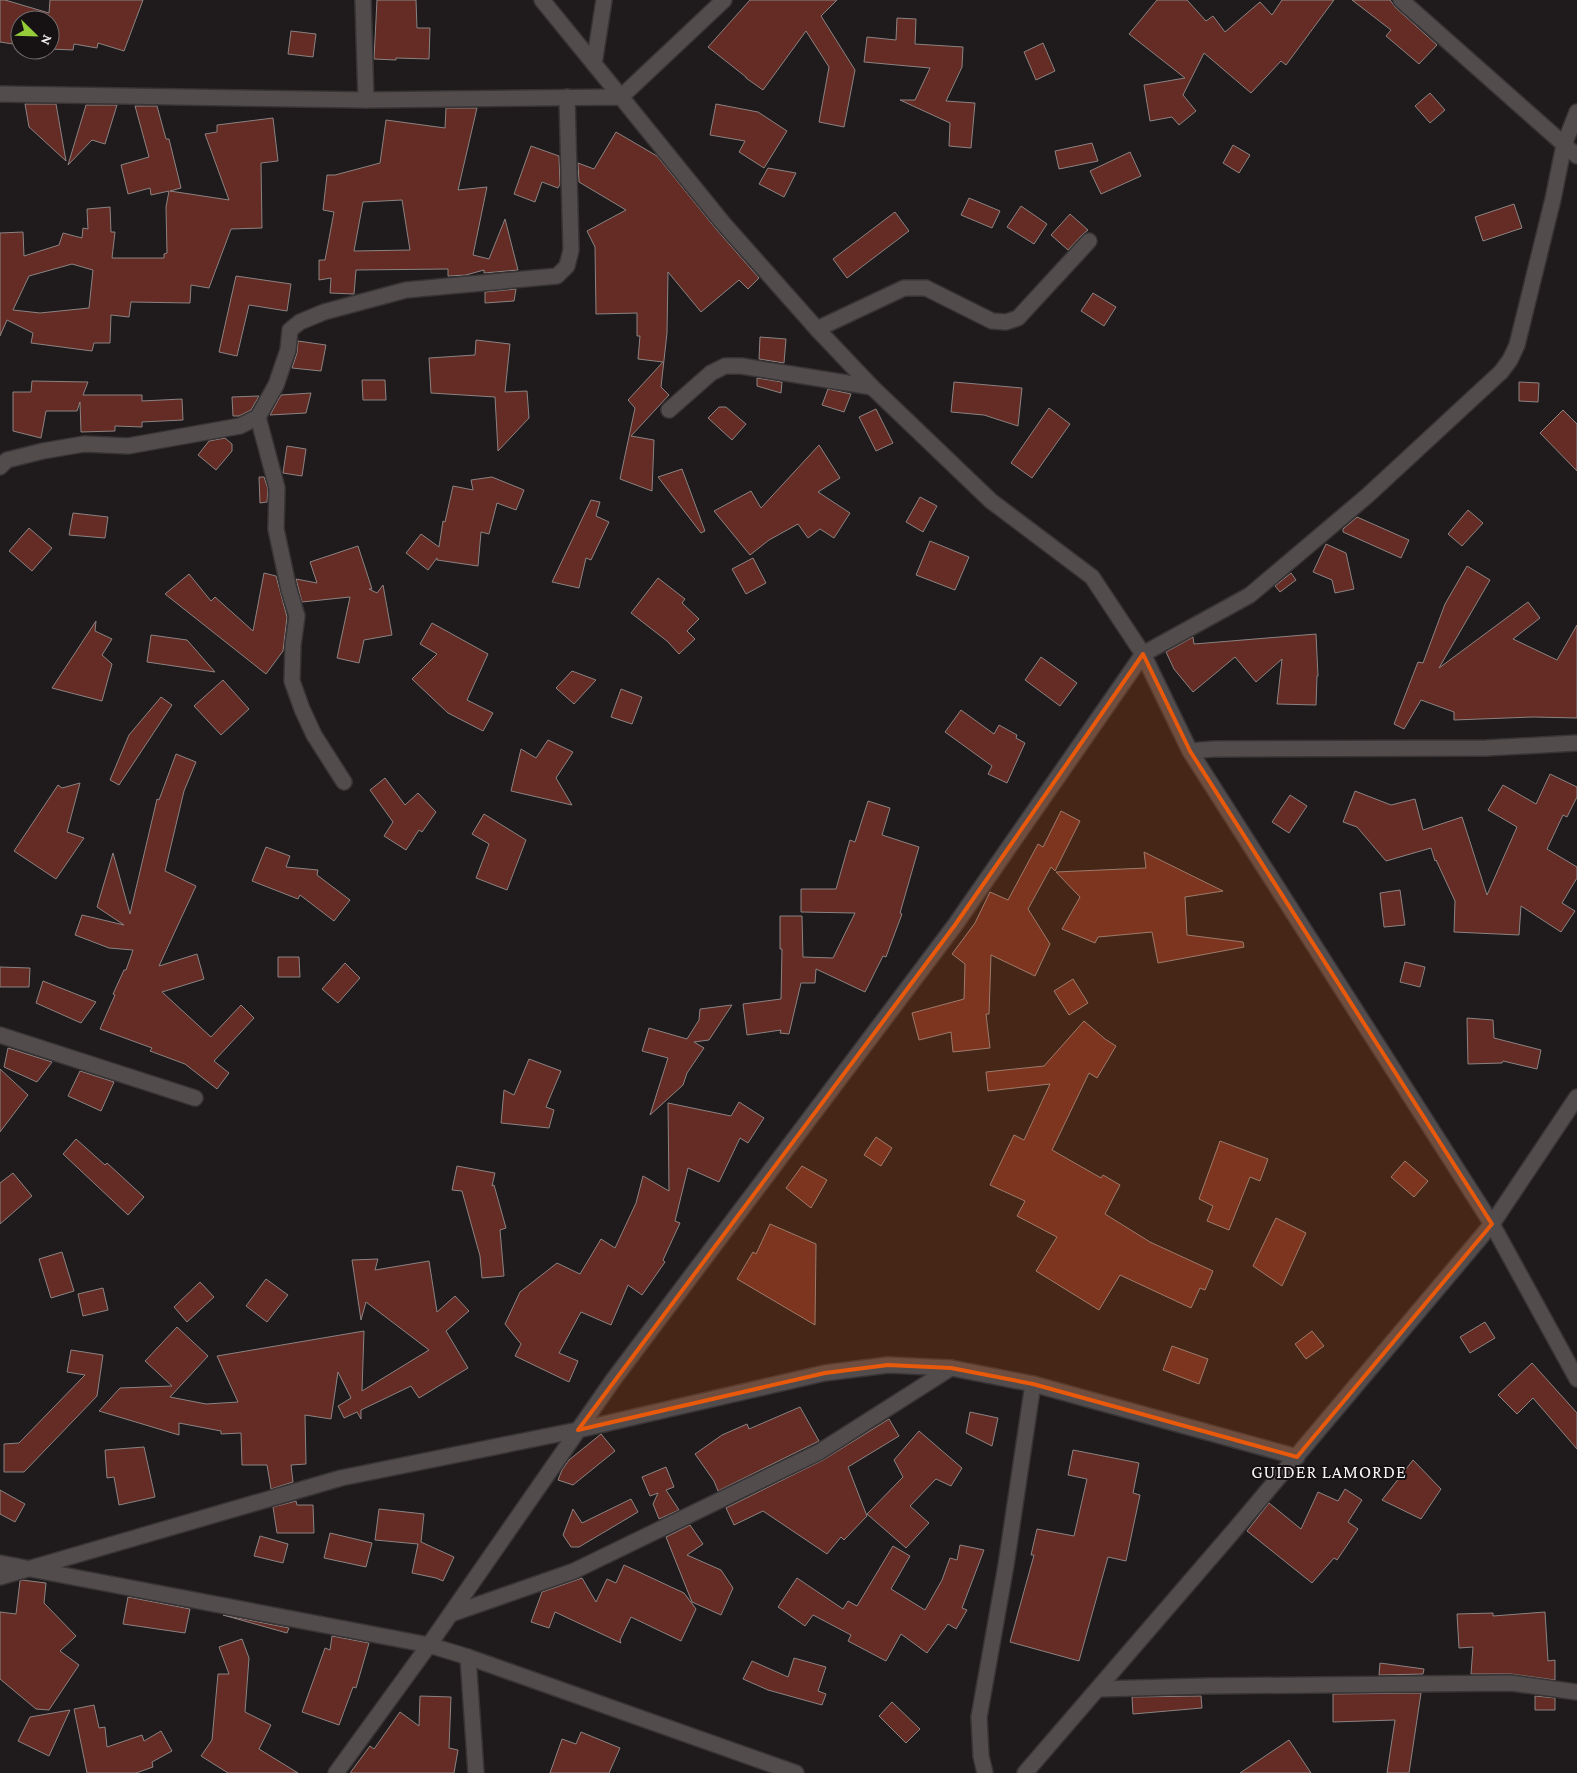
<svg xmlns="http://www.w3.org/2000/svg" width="1577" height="1773" viewBox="0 0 1577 1773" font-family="'Crimson Pro',serif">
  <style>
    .building { fill: #652c25; stroke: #8a8382; fill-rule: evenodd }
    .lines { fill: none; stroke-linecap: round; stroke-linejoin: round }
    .minor-casing { stroke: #383435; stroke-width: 18 }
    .minor { stroke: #524c4d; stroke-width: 15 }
    .marked { fill: #e8590c; fill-opacity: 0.2; stroke: #e8590c; stroke-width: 4; stroke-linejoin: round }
    .labels { text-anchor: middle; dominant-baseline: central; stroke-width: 4; stroke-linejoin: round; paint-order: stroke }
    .quarter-label { font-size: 18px; letter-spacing: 1px; fill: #f6f2f3; stroke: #161112 }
  </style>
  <rect width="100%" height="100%" fill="#1f1a1b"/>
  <g class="building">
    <path d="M0,0H5L49,13L50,0H143L124,51L98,43L97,48L74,44L73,50L50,49V20H20V45L0,42Z"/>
    <path d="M377,0H416L417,28H430L429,59L396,58V60L374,59Z"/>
    <path d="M750,0H837L821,16L855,70L844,127L819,122L829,67L806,31L763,90L746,78V77L708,47Z"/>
    <path d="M1157,0H1187L1206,21L1213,16L1225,32L1260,2L1272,15L1282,0H1334L1286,65L1281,61L1251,93L1204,53L1183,95L1196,111L1179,125L1172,117L1150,121L1144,85L1185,78L1129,34Z"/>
    <path d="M1352,0H1390L1395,7L1437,45L1419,64L1386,36L1391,30Z"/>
    <path d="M897,18L916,19L915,44L963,47L962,67L946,101L975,103L971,148L949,146L950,123L900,100H915L930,68L864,62L867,37L896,40Z"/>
    <path d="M291,31L316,34L313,57L288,54Z"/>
    <path d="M1043,43L1055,71L1036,80L1024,52Z"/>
    <path d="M1430,93L1445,110L1430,123L1415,106Z"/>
    <path d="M25,104H56L66,161L29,127Z"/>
    <path d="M716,104L758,112L787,131L764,168L739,152L745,141L710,135Z"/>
    <path d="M86,105H117L105,144L92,140L68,165Z"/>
    <path d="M135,106H157L166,139H169L181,188L170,191L229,200L205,134L217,132V125L273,118L278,161L261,163L262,228L231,229L209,288L191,285L190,303L131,302L129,317L111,315L110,343H94L92,351L31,343L33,333L7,320L0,336V233L23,232L24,256L59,245L63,233L82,238L83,228L88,229L87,209L110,207L111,232H115L112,258H164V254L167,253L166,207L169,191L151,195L150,188L128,194L121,165L149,157ZM72,264L93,270L89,308L40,313L13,310L29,276Z"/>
    <path d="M446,108H477L458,190L487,187L473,255L489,259L505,219L518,270L484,273V270L466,275L448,276V269L356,270L354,294L330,293L331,278L319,280V260H325L334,212L323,210L327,175H335L380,163L386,120L445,128ZM402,200L410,250L354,251L363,202Z"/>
    <path d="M616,132L657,156L716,229L759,278L748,289L739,280L701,312L668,272L667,333L661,387L669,395L631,436L654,440L652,491L620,479L635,408L628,400L663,362L638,359L640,336H637V313L596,314L595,247L587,231L626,210L579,182L578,163L594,169Z"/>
    <path d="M1092,143L1098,161L1059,169L1055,151Z"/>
    <path d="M1233,145L1250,155L1239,173L1223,163Z"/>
    <path d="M531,146L559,156L560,184L558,188L542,182L535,202L514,194Z"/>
    <path d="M1130,152L1141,176L1101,194L1090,171Z"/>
    <path d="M768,168L796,173L784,197L759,184Z"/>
    <path d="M969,198L1000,211L992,228L961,215Z"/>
    <path d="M1514,204L1522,228L1483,241L1475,217Z"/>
    <path d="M1021,206L1047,224L1034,244L1007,227Z"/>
    <path d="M895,212L909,231L847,278L833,259Z"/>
    <path d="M1070,214L1088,230L1082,235L1068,250L1051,235Z"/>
    <path d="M236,276L291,284L287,311L249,305L237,356L219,352Z"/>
    <path d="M516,289L514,301L485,303V292Z"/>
    <path d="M1093,293L1116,307L1104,326L1081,311Z"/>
    <path d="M760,337L786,339L784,363L759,359Z"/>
    <path d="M476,340L510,344L505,392L527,391L529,418L498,451L495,397L431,393L429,358L475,355Z"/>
    <path d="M298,341L326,345L321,371L292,368L297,353Z"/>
    <path d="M757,378L782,382L781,393L757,386Z"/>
    <path d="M362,380H385L386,400H363Z"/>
    <path d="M32,381L88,382L83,395H142V401L182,399L183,420L142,422V427L115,426V431L81,432L80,402L77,411H46L41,438L13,431V392H31Z"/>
    <path d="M954,382L1022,388L1018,426L984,415L951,412Z"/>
    <path d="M1519,382L1539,383L1538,402L1519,401Z"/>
    <path d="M828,389L851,394L844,412L822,405Z"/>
    <path d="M311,393L306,413L270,415L281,395Z"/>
    <path d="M259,396L251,410L239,416H233L232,397Z"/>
    <path d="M719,407H726L746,424L732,440L708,418Z"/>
    <path d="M1049,408L1070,424L1032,478L1011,463Z"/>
    <path d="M876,409L893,443L876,451L859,417Z"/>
    <path d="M1563,410L1577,424V471L1540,433Z"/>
    <path d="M225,438L232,444V451L216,470L198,455L209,441Z"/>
    <path d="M819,445L840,478L818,492L850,513L834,538L820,529L808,538L798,524L769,540L750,555L714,511L751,491L761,508Z"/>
    <path d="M287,446L306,449L302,476L283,473Z"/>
    <path d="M682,469L705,531L701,533L658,477Z"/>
    <path d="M259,477H264L268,489L267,502L260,503Z"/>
    <path d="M492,477L524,490L516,510L497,503L489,534L481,532L478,566L437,560V558L428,570L406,553L421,534L439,547L443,521L445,522L453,486L473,490L471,480Z"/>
    <path d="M920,497L937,506L923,532L906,522Z"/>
    <path d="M591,500L600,502L596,516L609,522L591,560L586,558L579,588L552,582Z"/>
    <path d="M1468,510L1483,523L1462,546L1448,534Z"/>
    <path d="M73,513L108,517L105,538L69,535Z"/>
    <path d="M1357,517L1409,540L1401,558L1343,532V529Z"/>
    <path d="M29,528L52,548L32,571L9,551Z"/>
    <path d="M930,541L969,557L955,590L916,575Z"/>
    <path d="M1326,544L1346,553L1354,589L1335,593L1332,580L1313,572Z"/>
    <path d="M358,546L372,589H369L377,593L383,585L392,635L364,640L359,663L337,658L350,597L302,602L296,579L317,583L310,562Z"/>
    <path d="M753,558L766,583L746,594L732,569Z"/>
    <path d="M1467,566L1490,580L1439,668L1528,602L1540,618L1513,639L1557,660L1577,625V718L1533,717L1454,720V712L1421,700L1404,729L1394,724L1418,662L1423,663L1445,604Z"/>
    <path d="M264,573L276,576L287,617L283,651L266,674L165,594L189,574L211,601L215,597L253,631Z"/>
    <path d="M1291,573L1296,580L1280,592L1275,586Z"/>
    <path d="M658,578L685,599L682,603L699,619L687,631L695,639L679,654L667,641L631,613Z"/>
    <path d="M96,621L95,631L112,639L102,655L112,664L102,701L52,688Z"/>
    <path d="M432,623L488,654L467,700L493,713L483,731L448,713L412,679L437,654L420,644Z"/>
    <path d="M1316,634L1318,676H1317L1316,705L1277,704L1282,659L1256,682L1235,657L1193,692L1174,669L1166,652L1193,637L1194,644Z"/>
    <path d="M151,635L187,640L215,672L147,662Z"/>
    <path d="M1041,657L1077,683L1060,706L1025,680Z"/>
    <path d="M572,671L596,680L574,704L556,688Z"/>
    <path d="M223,680L249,709L221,735L194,706Z"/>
    <path d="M621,689L642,697L632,724L611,717Z"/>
    <path d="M161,697L172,705L119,785L110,780L129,735Z"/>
    <path d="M961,710L994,734L999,725L1017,735L1016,738L1025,743L1007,783L988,774L992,766L945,732Z"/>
    <path d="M548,740L573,752L556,778L572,805L511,791L521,749L536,758Z"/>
    <path d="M176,754L196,762L184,791L165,871L196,886L159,966L197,954L204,979L162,992L211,1037L241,1005L254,1018L214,1061L229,1073L217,1089L185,1064L150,1051L152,1048L100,1029L115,995L113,994L124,970H126L133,950L109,948L75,935L82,915L124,925L97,907L113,853L130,914L157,799L159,800Z"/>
    <path d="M1550,774L1577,787V797L1567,817L1563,815L1547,849L1577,867V878L1562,903L1575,911L1561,932L1521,906L1519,935L1454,932L1455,901L1436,860L1435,861L1431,848L1386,861L1357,827L1343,822L1355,791L1391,805L1415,799L1423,830L1462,817L1487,895L1517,827L1488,810L1503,785L1536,804Z"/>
    <path d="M385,778L405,805L418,793L436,812L422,832L419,830L406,850L384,836L393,822L370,790Z"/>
    <path d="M80,783L67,832L84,838L56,879L14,851L58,785L62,788Z"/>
    <path d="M1290,795L1307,806L1289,833L1272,822Z"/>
    <path d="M868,801L890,808L882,835L919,847L900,913L902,914L886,957L883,956L865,992L816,969L815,983H801L789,1034L780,1033L781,1030L747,1035L743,1004L781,999L782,949H780V916H802L803,957L833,958L855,913L801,912V889H836L850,840L855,842Z"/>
    <path d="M1061,811L1080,821L1055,871L1051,867L1028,909L1050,944L1035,976L991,955L989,1014H986L990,1048L953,1052L951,1032L919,1040L912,1013L964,999L965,964L952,954L975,923L990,892L1008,900L1038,844L1043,847Z"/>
    <path d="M484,814L526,840L507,890L476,878L489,844L472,834Z"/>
    <path d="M266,847L290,856L286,867L318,870L317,875L350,900L334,921L300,895L298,899L252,881Z"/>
    <path d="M1144,852L1223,891L1185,897L1187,935L1243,942L1244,947L1158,963L1152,932L1098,937L1095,943L1062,929L1080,897L1056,872L1146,868Z"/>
    <path d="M1400,890L1405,925L1384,927L1380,893Z"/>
    <path d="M278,957H299L300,977H278Z"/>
    <path d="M1405,962L1425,967L1420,987L1400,982Z"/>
    <path d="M345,963L360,978L338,1003L322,989Z"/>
    <path d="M0,967L30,968L29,987H0Z"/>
    <path d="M1073,979L1088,1003L1069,1015L1054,991Z"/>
    <path d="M43,981L96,1002L81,1023L36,1003Z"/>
    <path d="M732,1005L709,1040L694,1042L704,1048L687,1073L683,1085L650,1115L668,1058L642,1051L649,1028L687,1039L699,1020L700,1009Z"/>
    <path d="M1467,1018L1493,1020L1494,1038L1541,1050L1537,1069L1503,1061L1502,1063L1468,1064Z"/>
    <path d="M1084,1021L1105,1039L1116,1046L1097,1078L1089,1073L1052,1150L1101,1178L1103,1175L1120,1185L1105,1214L1150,1242L1213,1271L1205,1290L1200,1288L1191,1308L1120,1275L1099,1310L1036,1271L1057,1237L1017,1216L1025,1201L990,1185L1014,1135L1024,1140L1050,1084L988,1091L986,1072L1044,1066Z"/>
    <path d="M8,1048L52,1062L37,1082L4,1067Z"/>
    <path d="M529,1059L561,1071L546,1107L554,1110L549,1128L501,1123L504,1090L514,1095Z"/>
    <path d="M0,1069L28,1095L0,1132Z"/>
    <path d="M80,1071L114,1082L101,1111L68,1096Z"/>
    <path d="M739,1102L764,1118L748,1143L740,1138L719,1182L688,1168L675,1221L680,1223L663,1260L665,1262L642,1295L628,1285L611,1325L581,1312L559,1353L578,1361L569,1382L515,1356L521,1344L505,1324L520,1292L557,1263L580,1274L601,1239L615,1248L636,1203L643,1176L669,1191L668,1103L731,1116Z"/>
    <path d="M876,1137L892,1148L881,1166L864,1155Z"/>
    <path d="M76,1139L105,1165L107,1163L144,1197L128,1215L63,1154Z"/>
    <path d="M1220,1141L1268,1159L1260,1181L1250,1177L1229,1230L1207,1221L1213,1206L1199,1199Z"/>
    <path d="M1405,1161L1428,1181L1414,1197L1391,1177Z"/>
    <path d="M457,1166L495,1173L492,1186L494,1185L506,1228L500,1230L504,1276L482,1278L480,1256L462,1191L452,1190Z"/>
    <path d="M802,1166L827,1180L811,1208L786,1188Z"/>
    <path d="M13,1173L32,1196L0,1224V1183Z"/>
    <path d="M1276,1218L1306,1233L1282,1286L1253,1266Z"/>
    <path d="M770,1224L816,1244L815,1325L737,1279L753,1252L756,1254Z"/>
    <path d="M62,1252L74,1291L51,1298L39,1259Z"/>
    <path d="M378,1259L375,1270L429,1261L437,1312L455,1296L469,1311L446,1331L468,1368L419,1398L411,1386L361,1410V1419L357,1412L344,1418L338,1406L351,1398L338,1372L331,1419L305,1415L306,1464L291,1465L293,1482L271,1489L267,1465H242L241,1433L221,1434V1431L179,1423V1435L99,1411L120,1388L172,1386L145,1361L177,1327L208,1356L170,1397L206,1404L238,1402L217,1356L364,1331L362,1391L429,1350L366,1302L361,1320L352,1260Z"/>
    <path d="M266,1279L288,1295L267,1322L246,1306Z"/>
    <path d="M200,1282L214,1297L187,1322L174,1307Z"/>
    <path d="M103,1288L108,1310L83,1316L78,1294Z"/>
    <path d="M1485,1322L1495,1338L1470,1353L1460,1337Z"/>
    <path d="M1312,1331L1324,1346L1306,1359L1295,1344Z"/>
    <path d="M1172,1346L1208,1359L1199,1384L1163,1370Z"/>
    <path d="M71,1350L103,1355L97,1396L24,1472H4V1444L19,1443L85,1375L67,1372Z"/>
    <path d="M1532,1363L1577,1413V1449L1533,1398L1517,1414L1498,1395Z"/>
    <path d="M800,1407L819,1441L718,1491L714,1481L695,1454L722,1435L747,1424L749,1429Z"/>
    <path d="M970,1412L998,1418L992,1446L966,1433Z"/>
    <path d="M889,1419L899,1436L848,1467L867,1516L844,1540L841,1537L827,1554L763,1511L734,1525L726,1508L823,1460Z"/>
    <path d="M919,1431L962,1468L951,1486L936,1479L910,1506L929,1523L906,1548L867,1514L903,1477L894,1460Z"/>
    <path d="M601,1434L615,1451L573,1485L558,1480L562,1470L569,1460Z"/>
    <path d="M144,1447L155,1497L119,1505L114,1477L107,1478L105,1450Z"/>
    <path d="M1073,1450L1139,1463L1133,1493L1140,1495L1126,1561L1108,1557L1079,1661L1010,1642L1034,1555H1031L1037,1529L1074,1536L1087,1479L1068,1475Z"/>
    <path d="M1413,1460L1441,1489L1421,1519L1382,1500Z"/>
    <path d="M666,1467L674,1487L666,1490L679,1510L659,1519L653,1504L658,1493L650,1496L642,1477Z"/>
    <path d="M1345,1489L1362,1500L1348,1522L1358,1529L1337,1560L1334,1558L1312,1583L1247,1531L1269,1503L1301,1529L1318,1492L1338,1501Z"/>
    <path d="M0,1490L25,1504L15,1522L0,1514Z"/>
    <path d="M631,1499L638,1512L579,1547H571L563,1535L573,1509L582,1523Z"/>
    <path d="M296,1501L297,1505H313L314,1533H277L273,1507Z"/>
    <path d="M379,1509L424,1514L421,1542L454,1557L443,1581L436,1578L412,1573L418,1544L375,1540Z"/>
    <path d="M690,1525L703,1544L687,1555L721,1570L733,1588L721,1615L692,1602L666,1537Z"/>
    <path d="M330,1533L372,1543L366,1567L324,1558Z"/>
    <path d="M260,1536L288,1544L283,1563L254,1556Z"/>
    <path d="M960,1545L984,1550L962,1608L967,1610L956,1629L948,1624L927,1653L901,1634L886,1661L848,1641L851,1635L813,1615L805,1626L778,1607L797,1578L843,1609L848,1601L857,1606L893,1546L910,1556L891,1589L925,1610L942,1580L950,1558L957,1560Z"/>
    <path d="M624,1565L684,1593L696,1609L681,1641L631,1617L620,1640L621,1643L555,1612L549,1628L531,1622L542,1592L582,1578L596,1602L607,1579L616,1583Z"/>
    <path d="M22,1580L46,1583L44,1603L76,1636L60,1651L79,1665L49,1710L36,1709L0,1679V1612L16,1614L20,1581Z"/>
    <path d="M128,1597L190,1609L185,1633L123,1624Z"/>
    <path d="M1545,1612L1548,1661L1555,1660V1680L1511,1674H1471L1473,1647L1459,1648L1457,1614L1493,1613V1616Z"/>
    <path d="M223,1615L289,1628L287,1633Z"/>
    <path d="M332,1636L369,1643L356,1688L353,1687L339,1725L302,1712L325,1648L330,1650Z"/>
    <path d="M242,1639L249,1658L245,1712L271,1725L259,1749L298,1773H228L201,1756L212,1740L218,1674H229L219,1647Z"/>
    <path d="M794,1658L826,1667L818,1691L826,1694L822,1705L768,1690L743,1679L752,1661L788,1677Z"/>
    <path d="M1380,1663L1424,1669L1423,1674L1379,1675Z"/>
    <path d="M1421,1693L1409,1773H1387L1395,1720L1333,1722V1694Z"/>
    <path d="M420,1696L451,1697L449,1748L458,1750L454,1773H350L370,1746L374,1749L400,1712L419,1726Z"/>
    <path d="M1201,1696L1202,1708L1133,1714L1132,1697Z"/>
    <path d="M1535,1696L1555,1698V1710H1535Z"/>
    <path d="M892,1702L920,1729L906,1743L879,1716Z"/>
    <path d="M94,1705L99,1728L105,1727L107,1747L142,1735L144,1741L161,1731L172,1751L152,1762L153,1767L136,1773H87L74,1709Z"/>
    <path d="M70,1710L49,1756L18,1741L30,1717Z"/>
    <path d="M581,1732L620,1748L609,1773H550L562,1739L576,1744Z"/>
    <path d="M1289,1740L1311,1773H1240Z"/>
  </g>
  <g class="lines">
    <g class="minor-casing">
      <g id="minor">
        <path d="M363,0L366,100"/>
        <path d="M542,0L621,97L724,0"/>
        <path d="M1401,0L1577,156"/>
        <path d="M594,64L604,0"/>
        <path d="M0,94L366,100L621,97L723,223L817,329L872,387L991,501L1092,577L1143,654L1190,751L1492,1224L1577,1379"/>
        <path d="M817,329L904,288H926L992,321L1006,322L1018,318L1089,241"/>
        <path d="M669,410L711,373L725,366H741L872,387"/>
        <path d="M258,417L277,488L276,529L289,590L297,616L293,645L292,681L302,709L314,735L344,782"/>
        <path d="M0,467L7,460L43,451L84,444L128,446L240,426L258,417L276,385L288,350L290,330L300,322L324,312L406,290L557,276L567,266L571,250L567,97"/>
        <path d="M1190,751L1214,749L1486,748L1577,743"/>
        <path d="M0,1035L195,1098"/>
        <path d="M0,1563L429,1645L468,1657L796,1773"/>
        <path d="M0,1577L341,1478L578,1430L825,1373L888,1365L951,1368L1033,1384L1297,1457"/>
        <path d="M451,1614L574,1571L819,1452L951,1368"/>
        <path d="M468,1657L476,1773"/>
        <path d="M1098,1689L1208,1686L1511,1683L1577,1692"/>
        <path d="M336,1773L429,1645L613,1380L955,925L1143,654L1250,595L1367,496L1501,372L1510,360L1517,345L1553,199L1564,145L1577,112"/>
        <path d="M985,1773L981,1756L979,1717L1006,1565L1033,1384"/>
        <path d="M1025,1773L1231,1534L1492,1224L1577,1097"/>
      </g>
    </g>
    <use href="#minor" class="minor"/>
  </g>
  <path class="marked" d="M1143,654L1190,751L1492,1224L1297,1457L1033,1384L951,1368L888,1365L825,1373L578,1430L955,925Z"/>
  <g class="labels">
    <g class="quarter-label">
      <text x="1329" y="1472">GUIDER LAMORDE</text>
    </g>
  </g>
  <g transform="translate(35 35) rotate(113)"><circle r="24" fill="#161112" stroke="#706b6c"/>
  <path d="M0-4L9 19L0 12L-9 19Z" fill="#95cc3a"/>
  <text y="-8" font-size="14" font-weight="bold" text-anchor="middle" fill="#f6f2f3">N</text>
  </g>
</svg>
